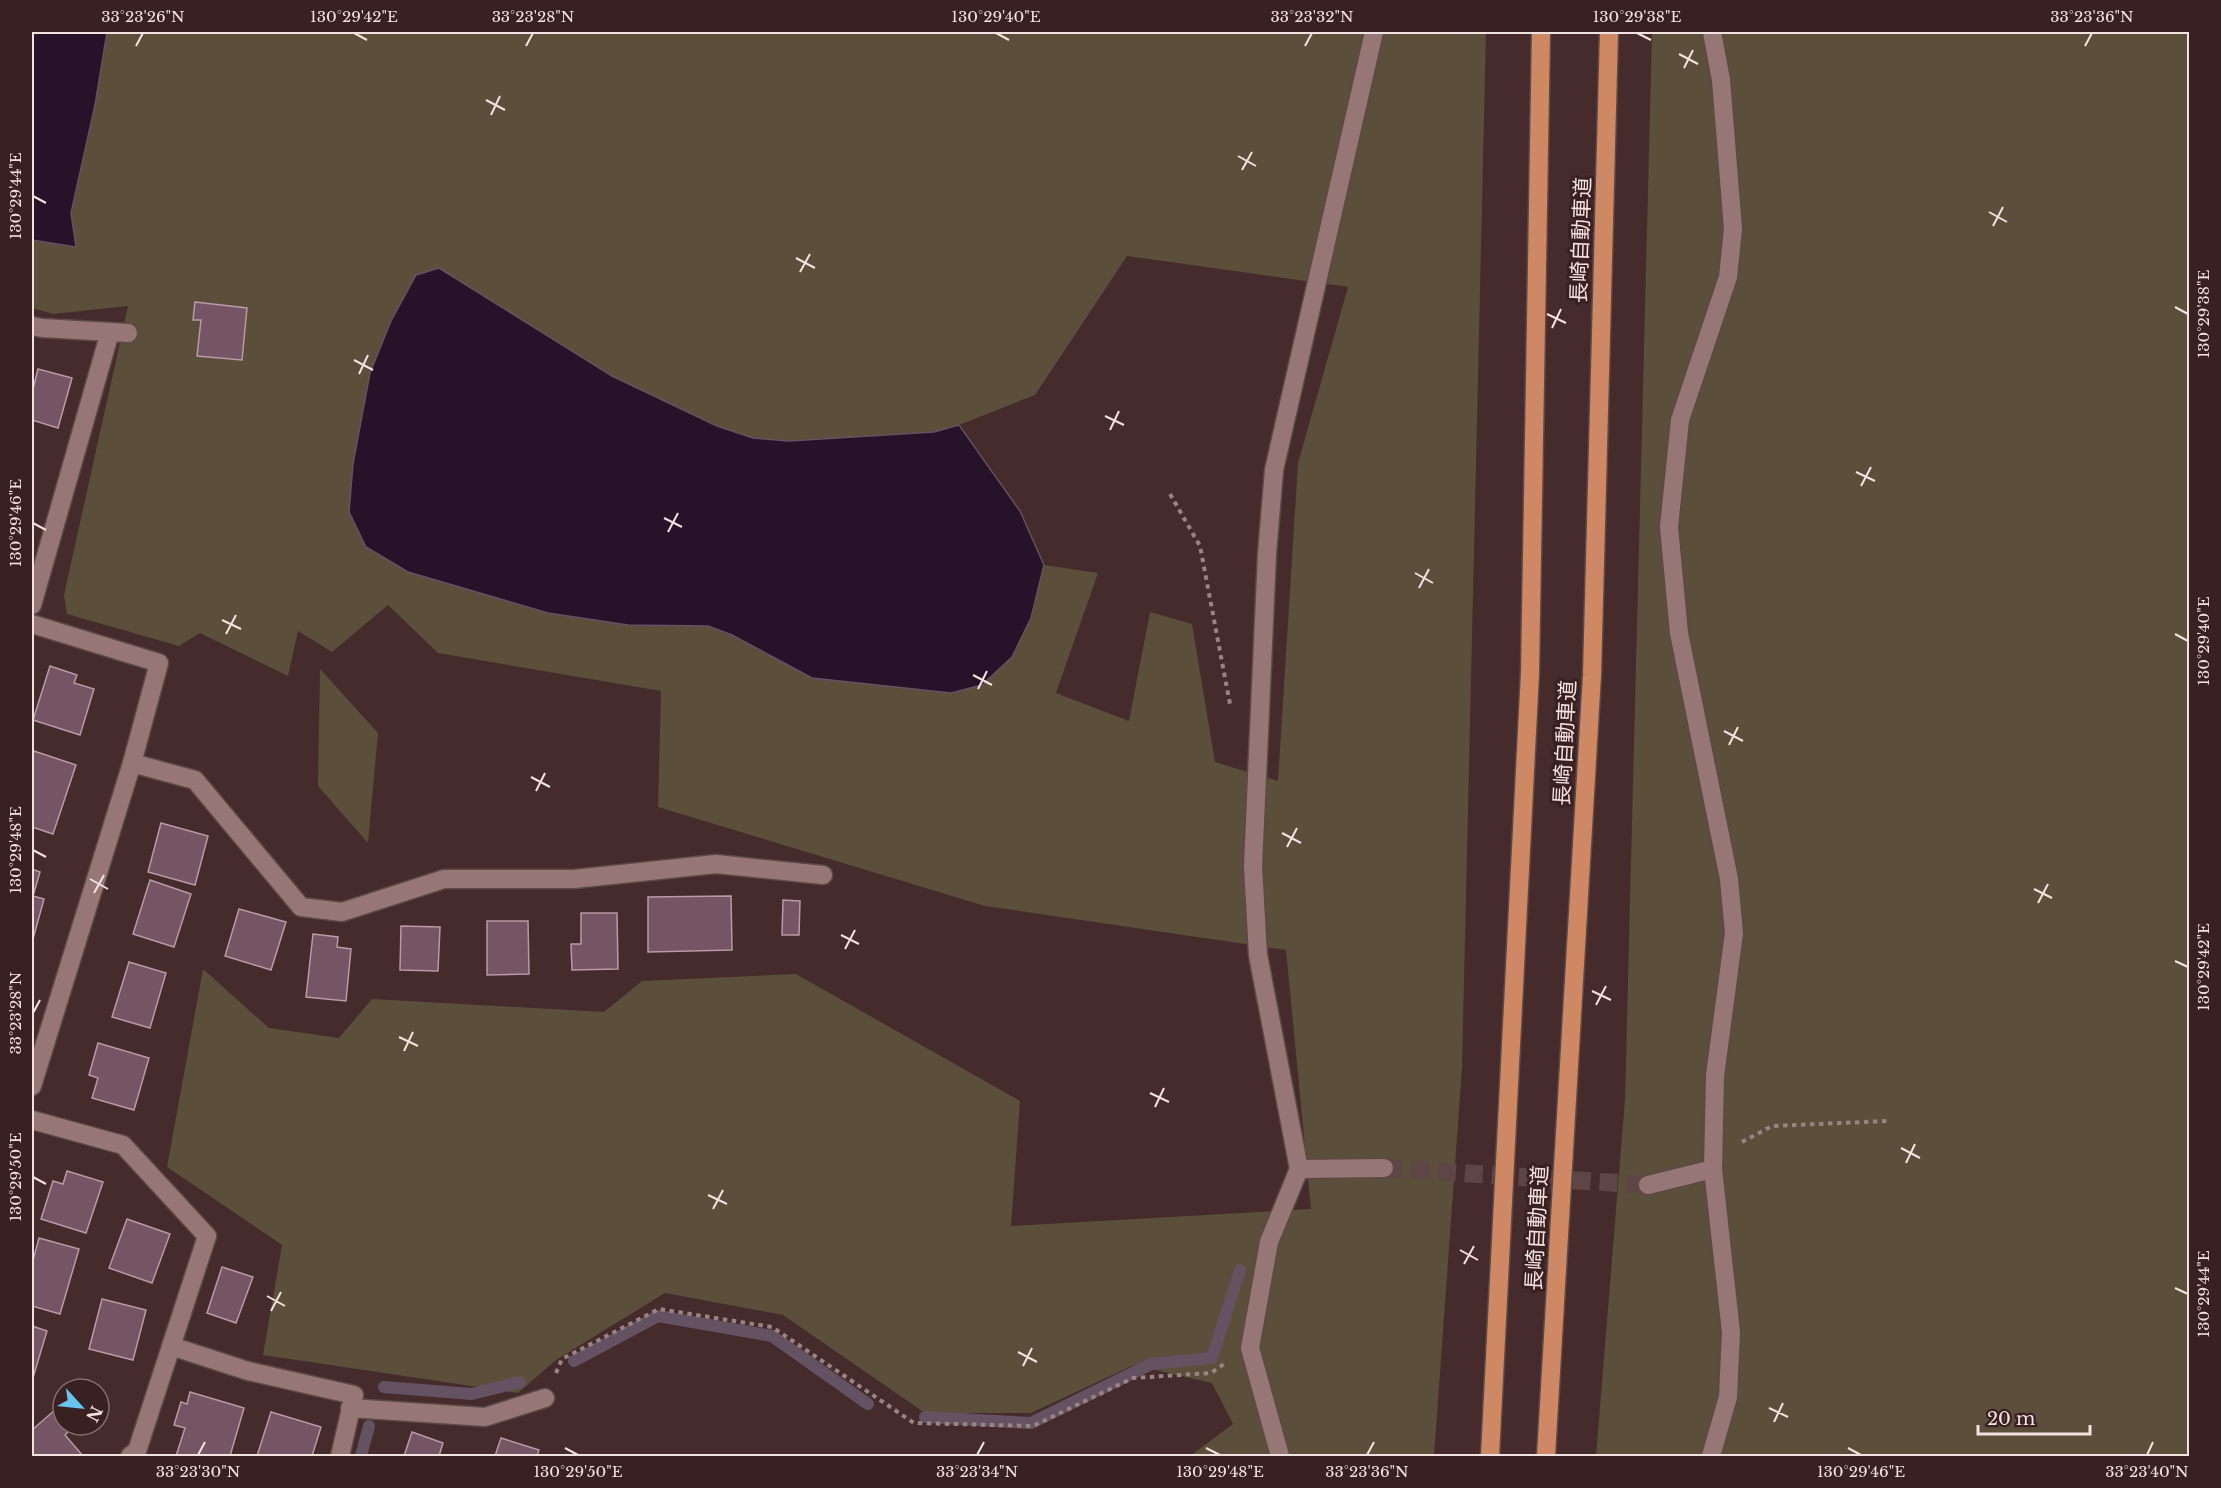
<svg xmlns="http://www.w3.org/2000/svg" width="2221" height="1488" viewBox="0 0 2221 1488" font-family="'Libre Baskerville','Noto Sans JP',serif">
  <style>
    .green { fill: #5b4e3a; fill-rule: evenodd }
    .water { fill: #26132a; stroke: #645161; stroke-width: 1.5 }
    .lines { fill: none; stroke-linecap: round; stroke-linejoin: round }
    .stream { stroke: #645161; stroke-width: 12 }
    .building { fill: #755464; stroke: #b89aa7; stroke-width: 1.5 }
    .street-tunnel { stroke: #5f4646; stroke-width: 18; stroke-dasharray: 18 9; stroke-linecap: butt }
    .street-casing { stroke: #5e4948; stroke-width: 21 }
    .highway-casing { stroke: #5e4948; stroke-width: 21 }
    .path { stroke: #998383; stroke-width: 4; stroke-dasharray: 4.5 4.5; stroke-linecap: butt }
    .street { stroke: #967776; stroke-width: 18 }
    .highway { stroke: #ce8863; stroke-width: 18 }
    .ticks { fill: none; stroke: #f3e1e0; stroke-width: 2 }
    .labels { text-anchor: middle; dominant-baseline: central; stroke-width: 6; stroke-linejoin: round; paint-order: stroke }
    .street-label { font-size: 21px; fill: #f3e1e0; stroke: #3a2121 }
    .neatline { fill: none; stroke: #f3e1e0; stroke-width: 2 }
    .ticks-label { font-size: 15px; text-anchor: middle; fill: #f3e1e0 }
  </style>
  <rect width="100%" height="100%" fill="#452b2b"/>
  <g class="green">
    <path d="M107,32H1486L1462,1068L1434,1456H1190L1233,1424L1212,1383L1134,1365L1031,1413H925L783,1315L665,1293L556,1360L518,1393L263,1355L282,1245L167,1167L203,969L269,1028L339,1038L372,999L604,1012L642,981L796,974L1020,1101L1011,1226L1311,1209L1286,950L985,906L658,807L661,691L438,653L388,605L332,652L298,631L288,676L200,633L179,646L67,614L64,595L128,306L53,314L32,308V240L75,246L71,213L95,105ZM1127,256L1348,287L1298,463L1278,781L1215,762L1192,624L1150,612L1129,721L1056,693L1098,573L1044,565L1031,618L812,678L732,635L708,626L628,625L548,613L474,592L349,512L353,464L370,373L391,321L416,275L439,268L612,376L717,426L753,438L789,441L934,432L959,425L1035,395Z"/>
    <path d="M1652,32H2189V1456H1596L1625,1099Z"/>
    <path d="M320,669L378,733L368,843L318,786Z"/>
  </g>
  <g class="water">
    <path d="M32,32H107L95,105L71,213L76,247L32,240Z"/>
    <path d="M439,268L612,376L717,426L753,438L789,441L934,432L959,425L1020,511L1044,565L1031,618L1012,657L982,685L951,693L812,678L732,635L708,626L628,625L548,613L408,572L366,547L349,512L353,464L370,373L391,321L416,275Z"/>
  </g>
  <g class="lines">
    <g class="stream">
      <path d="M574,1361L658,1316L772,1336L868,1404"/>
      <path d="M384,1387L472,1394L520,1382"/>
      <path d="M925,1417L1031,1423L1151,1364L1212,1358L1240,1270"/>
      <path d="M361,1456L369,1426"/>
    </g>
  </g>
  <g class="building">
    <path d="M195,302L247,308L242,360L197,356L201,320H193Z"/>
    <path d="M38,369L72,378L58,428L32,420V393Z"/>
    <path d="M50,666L77,675L74,683L94,689L80,735L33,720Z"/>
    <path d="M34,751L76,765L53,834L32,827V758Z"/>
    <path d="M161,823L208,836L195,885L148,872Z"/>
    <path d="M32,869L40,872L33,896L44,899L33,939Z"/>
    <path d="M150,880L191,894L174,947L133,934Z"/>
    <path d="M731,896L732,950L648,952V897Z"/>
    <path d="M783,900L800,901L799,935H782Z"/>
    <path d="M239,909L286,922L271,970L225,956Z"/>
    <path d="M581,913H617L618,969L572,970L571,944H581Z"/>
    <path d="M487,921H528L529,974L487,975Z"/>
    <path d="M401,926L440,927L438,971L400,970Z"/>
    <path d="M313,934L338,937L337,947L351,949L346,1001L306,997Z"/>
    <path d="M129,962L166,973L150,1028L112,1017Z"/>
    <path d="M98,1043L149,1058L134,1110L92,1098L98,1078L89,1075Z"/>
    <path d="M67,1171L103,1182L86,1233L41,1219L53,1181L63,1184Z"/>
    <path d="M127,1219L170,1234L152,1283L109,1268Z"/>
    <path d="M39,1238L79,1249L60,1314L32,1306V1264Z"/>
    <path d="M222,1267L253,1277L236,1323L207,1313Z"/>
    <path d="M102,1299L146,1310L133,1360L89,1349Z"/>
    <path d="M32,1326L47,1331L32,1381Z"/>
    <path d="M190,1392L244,1408L230,1456H176L185,1428L174,1425L181,1402L187,1404Z"/>
    <path d="M56,1409L63,1418V1425H68L71,1429L65,1435L83,1456H32V1430Z"/>
    <path d="M271,1412L321,1427L312,1456H257Z"/>
    <path d="M412,1432L443,1443L439,1456H404Z"/>
    <path d="M501,1438L539,1450L537,1456H495Z"/>
  </g>
  <g class="lines">
    <path class="street-tunnel" d="M1384,1168L1648,1185"/>
    <g class="street-casing">
      <g id="street">
        <path d="M1374,32L1274,470L1267,554L1253,866L1258,955L1299,1169L1384,1168"/>
        <path d="M32,326L42,328L128,333"/>
        <path d="M32,605L110,332"/>
        <path d="M32,624L159,663L132,763L32,1086"/>
        <path d="M132,763L195,780L301,907L342,912L444,879H574L716,864L823,875"/>
        <path d="M32,1120L123,1145L207,1236L137,1451L130,1456"/>
        <path d="M1648,1185L1713,1169"/>
        <path d="M171,1346L248,1371L354,1395L340,1456"/>
        <path d="M350,1408L485,1417L545,1398"/>
        <path d="M1280,1456L1250,1348L1269,1242L1299,1169"/>
        <path d="M1711,1456L1728,1397L1731,1332L1713,1169L1715,1076L1734,933L1729,879L1679,633L1669,527L1680,420L1728,277L1733,229L1721,80L1712,32"/>
      </g>
    </g>
    <g class="highway-casing">
      <g id="highway">
        <path d="M1490,1456L1530,673L1541,32"/>
        <path d="M1546,1456L1592,675L1609,32"/>
      </g>
    </g>
    <g class="path">
      <path d="M1170,494L1200,546L1230,704"/>
      <path d="M1742,1142L1772,1126L1887,1121"/>
      <path d="M556,1373L562,1359L659,1309L772,1327L914,1423L1033,1426L1133,1378L1211,1373L1224,1364"/>
    </g>
    <use href="#street" class="street"/>
    <use href="#highway" class="highway"/>
  </g>
  <path class="ticks" d="M354,33L367,40M996,33L1009,40M1637,33L1651,40M136,46L143,33M526,46L533,33M1305,46L1312,33M2085,46L2092,33M1679,54L1698,64M1684,68L1693,50M486,100L505,110M491,115L500,96M1238,156L1256,166M1242,170L1252,152M33,196L46,203M1989,212L2007,222M1993,226L2003,207M796,258L815,268M800,272L810,254M2175,307L2188,314M1547,314L1566,323M1552,328L1561,309M354,360L373,370M359,374L368,355M1105,416L1124,425M1110,430L1119,411M1856,472L1875,481M1861,486L1871,467M664,518L682,527M33,523L46,530M668,532L678,513M1415,573L1433,583M1419,588L1429,569M222,620L241,629M226,634L236,615M2175,634L2188,641M973,675L992,685M978,689L987,671M1724,731L1743,741M1729,745L1738,727M531,777L550,787M536,791L545,773M1282,833L1301,843M1287,847L1297,828M33,850L46,857M90,879L108,889M2034,889L2052,898M94,893L104,875M2038,903L2048,884M841,935L859,944M845,949L855,930M2175,961L2188,967M1592,991L1611,1000M1596,1005L1606,986M33,1013L40,1000M399,1037L418,1046M404,1051L413,1032M1150,1093L1169,1102M1155,1107L1164,1088M1901,1148L1920,1158M1906,1163L1915,1144M33,1177L46,1184M708,1195L727,1204M713,1209L723,1190M1460,1250L1478,1260M1464,1264L1474,1246M2175,1288L2188,1294M267,1296L285,1306M271,1311L281,1292M1018,1352L1037,1362M1023,1366L1032,1348M1769,1408L1788,1417M1774,1422L1783,1403M565,1448L578,1455M1206,1448L1220,1455M1848,1448L1861,1455M198,1455L205,1442M977,1455L984,1442M1367,1455L1374,1442M2147,1455L2153,1442"/>
  <g class="labels">
    <g class="street-label">
      <text transform="translate(1581 240) rotate(-88)">長崎自動車道</text>
      <text transform="translate(1565 743) rotate(-87)">長崎自動車道</text>
      <text transform="translate(1537 1228) rotate(-87)">長崎自動車道</text>
    </g>
  </g>
  <rect width="2221" height="1488" fill="none" stroke="#3a2121" stroke-width="66"/>
  <g transform="translate(81 1407) rotate(117)"><circle r="28" fill="#3a2121" stroke="#846e6d" stroke-width="1.5"/>
  <path d="M0-4.5L10 22L0 15L-10 22Z" fill="#69c3f1"/>
  <text y="-9" font-size="16" font-weight="bold" text-anchor="middle" fill="#f3e1e0">N</text>
  </g>
  <path d="M1978 1425v9h112v-9" fill="none" stroke="#f3e1e0" stroke-width="3"/>
  <text x="1987" y="1425" font-size="18" fill="#f3e1e0" stroke="#3a2121" stroke-width="4.5" paint-order="stroke">20 m</text>
  <rect x="33" y="33" width="2155" height="1422" class="neatline"/>
  <g class="ticks-label">
    <text x="143" y="22">33°23'26"N</text>
    <text x="354" y="22">130°29'42"E</text>
    <text x="533" y="22">33°23'28"N</text>
    <text x="996" y="22">130°29'40"E</text>
    <text x="1312" y="22">33°23'32"N</text>
    <text x="1637" y="22">130°29'38"E</text>
    <text x="2092" y="22">33°23'36"N</text>
    <text transform="translate(16 196) rotate(-90)" y="5">130°29'44"E</text>
    <text transform="translate(2204 314) rotate(-90)" y="5">130°29'38"E</text>
    <text transform="translate(16 523) rotate(-90)" y="5">130°29'46"E</text>
    <text transform="translate(2204 641) rotate(-90)" y="5">130°29'40"E</text>
    <text transform="translate(16 850) rotate(-90)" y="5">130°29'48"E</text>
    <text transform="translate(2204 967) rotate(-90)" y="5">130°29'42"E</text>
    <text transform="translate(16 1013) rotate(-90)" y="5">33°23'28"N</text>
    <text transform="translate(16 1177) rotate(-90)" y="5">130°29'50"E</text>
    <text transform="translate(2204 1294) rotate(-90)" y="5">130°29'44"E</text>
    <text x="198" y="1477">33°23'30"N</text>
    <text x="578" y="1477">130°29'50"E</text>
    <text x="977" y="1477">33°23'34"N</text>
    <text x="1220" y="1477">130°29'48"E</text>
    <text x="1367" y="1477">33°23'36"N</text>
    <text x="1861" y="1477">130°29'46"E</text>
    <text x="2147" y="1477">33°23'40"N</text>
  </g>
</svg>
